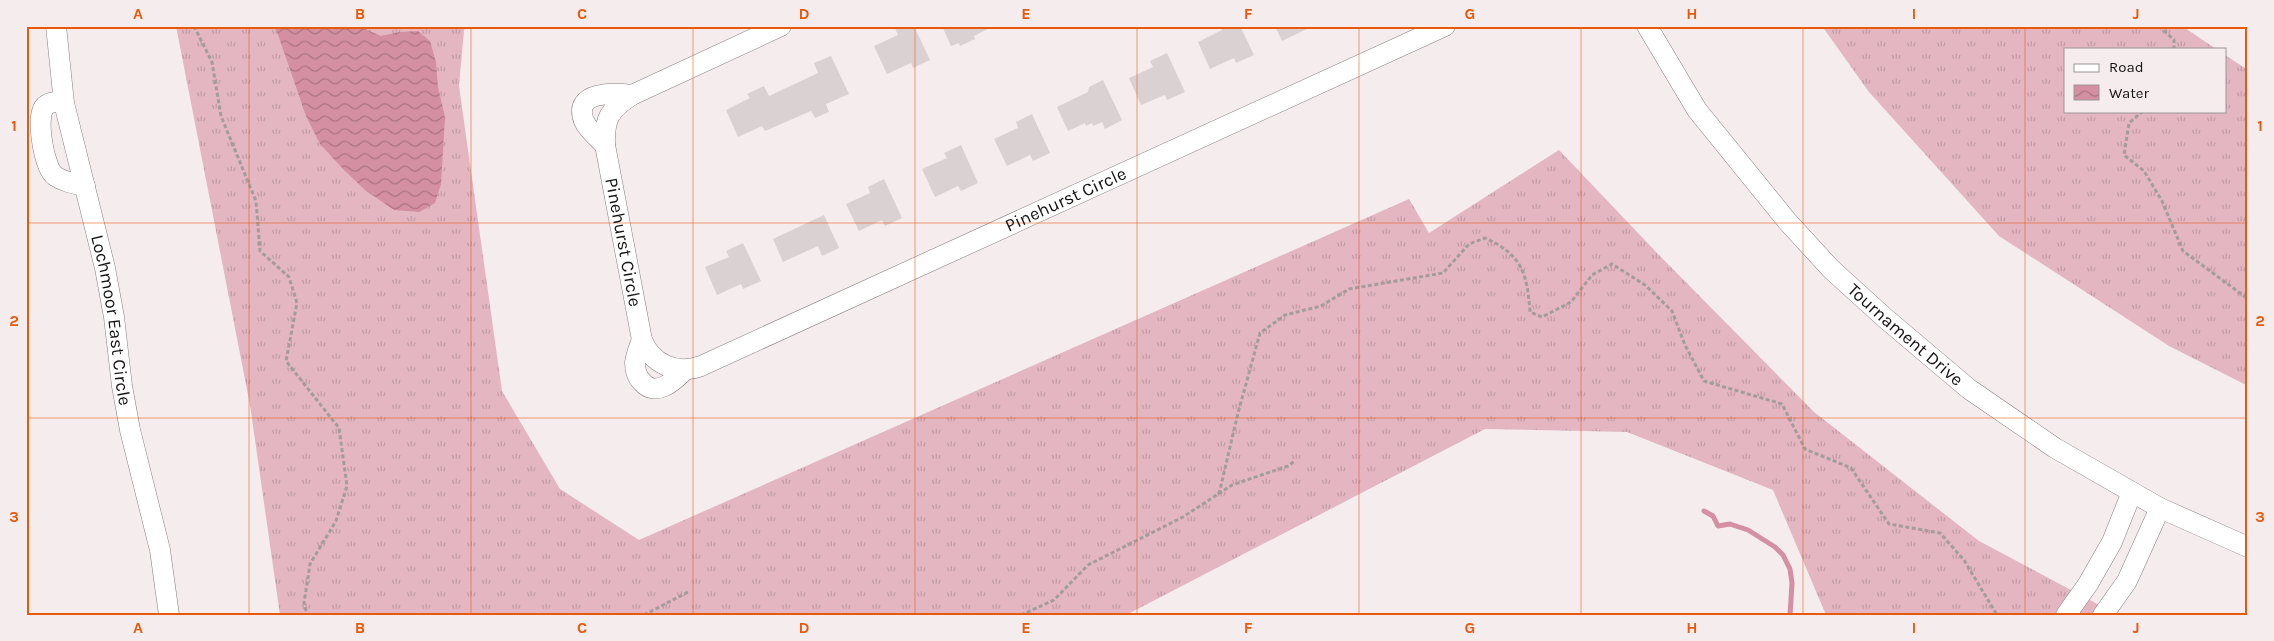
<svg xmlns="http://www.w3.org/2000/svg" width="2274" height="641" viewBox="0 0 2274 641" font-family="Karla,sans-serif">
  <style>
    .grass { fill: url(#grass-tufts) }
    .water { fill: url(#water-waves) }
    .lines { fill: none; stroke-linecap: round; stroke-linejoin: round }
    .stream { stroke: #d58fa2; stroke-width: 5 }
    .building { fill: #dad1d3 }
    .minor-casing { stroke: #867e80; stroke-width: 21 }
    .path { stroke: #a39c9d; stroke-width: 3; stroke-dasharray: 4 2.5; stroke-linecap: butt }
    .minor { stroke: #fff; stroke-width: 20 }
    .grid { fill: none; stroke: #e8590c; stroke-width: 1; stroke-opacity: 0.55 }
    .labels { text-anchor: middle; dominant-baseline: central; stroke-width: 4; stroke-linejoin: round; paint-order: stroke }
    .street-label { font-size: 18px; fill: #151212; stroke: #f5ecee }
    .neatline { fill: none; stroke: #e8590c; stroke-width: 2 }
    .grid-label { font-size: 16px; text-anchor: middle; font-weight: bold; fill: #e8590c }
  </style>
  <defs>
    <pattern id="grass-tufts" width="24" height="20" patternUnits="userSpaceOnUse" patternTransform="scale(1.25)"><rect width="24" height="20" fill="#e3b6c2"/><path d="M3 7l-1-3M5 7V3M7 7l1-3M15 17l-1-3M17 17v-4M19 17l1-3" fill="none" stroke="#c29ba6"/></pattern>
    <pattern id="water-waves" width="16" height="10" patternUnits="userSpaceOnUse" patternTransform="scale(1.25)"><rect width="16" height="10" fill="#d58fa2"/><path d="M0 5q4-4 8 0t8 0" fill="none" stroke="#ac7383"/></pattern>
  </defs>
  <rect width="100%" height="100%" fill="#f5ecee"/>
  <g class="grass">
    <path d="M176,26H470L464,30L459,86L502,391L560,489L639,540L1409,199L1429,233L1559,150L1658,254L1814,412L1979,541L2118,615H1826L1773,490L1627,432L1485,429L1126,615H280L250,405Z"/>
    <path d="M1822,26H2182L2216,49H2065V111H2225V55L2248,70V386L2169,346L1999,236L1869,92Z"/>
  </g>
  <path class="water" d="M275,26H358L381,36L400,32L418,31L430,41L436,62L438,87L445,117L441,184L435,203L419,212L394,210L365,190L344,170L320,144L306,116Z"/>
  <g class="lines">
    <path class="stream" d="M1704,511L1713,516L1718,526L1730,524L1748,530L1775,547L1783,555L1790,569L1792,583L1790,615"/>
  </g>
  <g class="building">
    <path d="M894,26H914L930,60L913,68L911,63L887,74L874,46L898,35Z"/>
    <path d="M942,26H994L974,36L975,39L960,46L959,43L951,46Z"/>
    <path d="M1220,26H1240L1254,55L1236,63L1234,58L1210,69L1198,42L1222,30Z"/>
    <path d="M1275,26H1313L1282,41Z"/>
    <path d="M1167,53L1185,92L1167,100L1165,95L1141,105L1129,78L1153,67L1150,61Z"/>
    <path d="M831,56L849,94L826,104L829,112L815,118L811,111L765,131L762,126L738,137L726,110L750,98L747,94L764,86L769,96L818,73L814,63Z"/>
    <path d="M1103,80L1122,120L1105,129L1102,122L1093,126L1092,123L1086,126L1085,123L1068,131L1057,107L1088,92L1089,87Z"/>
    <path d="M1032,114L1050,153L1033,161L1030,155L1007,166L994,139L1018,128L1016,122Z"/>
    <path d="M961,145L978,183L961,191L958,186L935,197L922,169L947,158L944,153Z"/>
    <path d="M884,179L902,218L885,226L882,220L859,231L846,204L870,193L868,187Z"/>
    <path d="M824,215L839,248L822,256L818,246L783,262L773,239Z"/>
    <path d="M743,243L761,281L743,289L741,284L717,295L705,267L729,257L726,251Z"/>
  </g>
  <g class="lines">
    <g class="minor-casing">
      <g id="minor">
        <path id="s1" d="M56,26L64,103L105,268L114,317L122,386L130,430L160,550L169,615"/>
        <path id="s2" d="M781,26L632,95C610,109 604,118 605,145L642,340C652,364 676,375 701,366L1445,26"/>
        <path id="s3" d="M1647,26L1697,110L1787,221L1831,269L1885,318L1969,389L2055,448L2160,508L2248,547"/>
        <path d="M64,103C57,102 51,101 45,106C35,116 44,168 55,176C64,182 75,184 85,186"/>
        <path d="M605,145C598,138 588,130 584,121C572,90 616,93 632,95"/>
        <path d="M642,340C639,347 636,356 635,363C635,370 637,377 642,382C656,398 674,381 685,370"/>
        <path d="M2066,615L2088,584L2112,542L2132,492"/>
        <path d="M2103,615L2127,581L2160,508"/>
      </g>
    </g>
    <g class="path">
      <path d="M194,26L212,62L221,116L256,201L260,251L289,277L297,303L286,361L339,428L347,486L336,521L310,564L304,603L307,615"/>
      <path d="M2159,26L2174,40V49"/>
      <path d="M2143,111L2129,123L2124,155L2144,171L2162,201L2183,251L2248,299"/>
      <path d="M1219,494L1238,413L1260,333L1285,315L1321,306L1349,289L1443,273L1469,244L1485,238C1523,255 1527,274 1530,312L1542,317L1571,302L1592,275L1612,264L1645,285L1672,311L1685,345L1704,381L1782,404L1805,449L1851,468L1889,524L1940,533L1964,560L1997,615"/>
      <path d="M644,615L688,592"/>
      <path d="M1021,615L1054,600L1088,565L1183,517L1232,485L1288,466L1295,461"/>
    </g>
    <use href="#minor" class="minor"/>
  </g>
  <path class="grid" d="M249,26V615M471,26V615M693,26V615M915,26V615M1137,26V615M1359,26V615M1581,26V615M1803,26V615M2025,26V615M26,223H2248M26,418H2248"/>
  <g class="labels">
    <g class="street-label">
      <text stroke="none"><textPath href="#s2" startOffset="896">Pinehurst Circle</textPath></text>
      <text stroke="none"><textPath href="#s2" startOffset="324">Pinehurst Circle</textPath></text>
      <text stroke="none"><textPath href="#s1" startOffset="300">Lochmoor East Circle</textPath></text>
      <text stroke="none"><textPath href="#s3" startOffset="405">Tournament Drive</textPath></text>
    </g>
  </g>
  <rect width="2274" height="641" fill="none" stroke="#f5ecee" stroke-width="55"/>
  <rect x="2064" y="48" width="162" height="65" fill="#f5ecee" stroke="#9b9596"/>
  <rect x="2074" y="64" width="25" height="8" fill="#ffffff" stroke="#9b9596"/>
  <text x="2109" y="72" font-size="15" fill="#151212">Road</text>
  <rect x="2074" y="85" width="25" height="15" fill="url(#water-waves)" stroke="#9b9596"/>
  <text x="2109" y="98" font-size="15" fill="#151212">Water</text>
  <rect x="28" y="28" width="2218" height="586" class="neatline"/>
  <g class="grid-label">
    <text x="138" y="19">A</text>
    <text x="360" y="19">B</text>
    <text x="582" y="19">C</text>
    <text x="804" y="19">D</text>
    <text x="1026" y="19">E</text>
    <text x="1248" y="19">F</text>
    <text x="1470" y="19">G</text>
    <text x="1692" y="19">H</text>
    <text x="1914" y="19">I</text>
    <text x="2136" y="19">J</text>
    <text x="14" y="131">1</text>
    <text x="2260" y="131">1</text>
    <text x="14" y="326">2</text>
    <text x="2260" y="326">2</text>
    <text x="14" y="522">3</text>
    <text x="2260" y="522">3</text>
    <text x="138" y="633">A</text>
    <text x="360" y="633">B</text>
    <text x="582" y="633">C</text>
    <text x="804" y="633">D</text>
    <text x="1026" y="633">E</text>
    <text x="1248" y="633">F</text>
    <text x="1470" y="633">G</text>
    <text x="1692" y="633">H</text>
    <text x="1914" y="633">I</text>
    <text x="2136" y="633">J</text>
  </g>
</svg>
